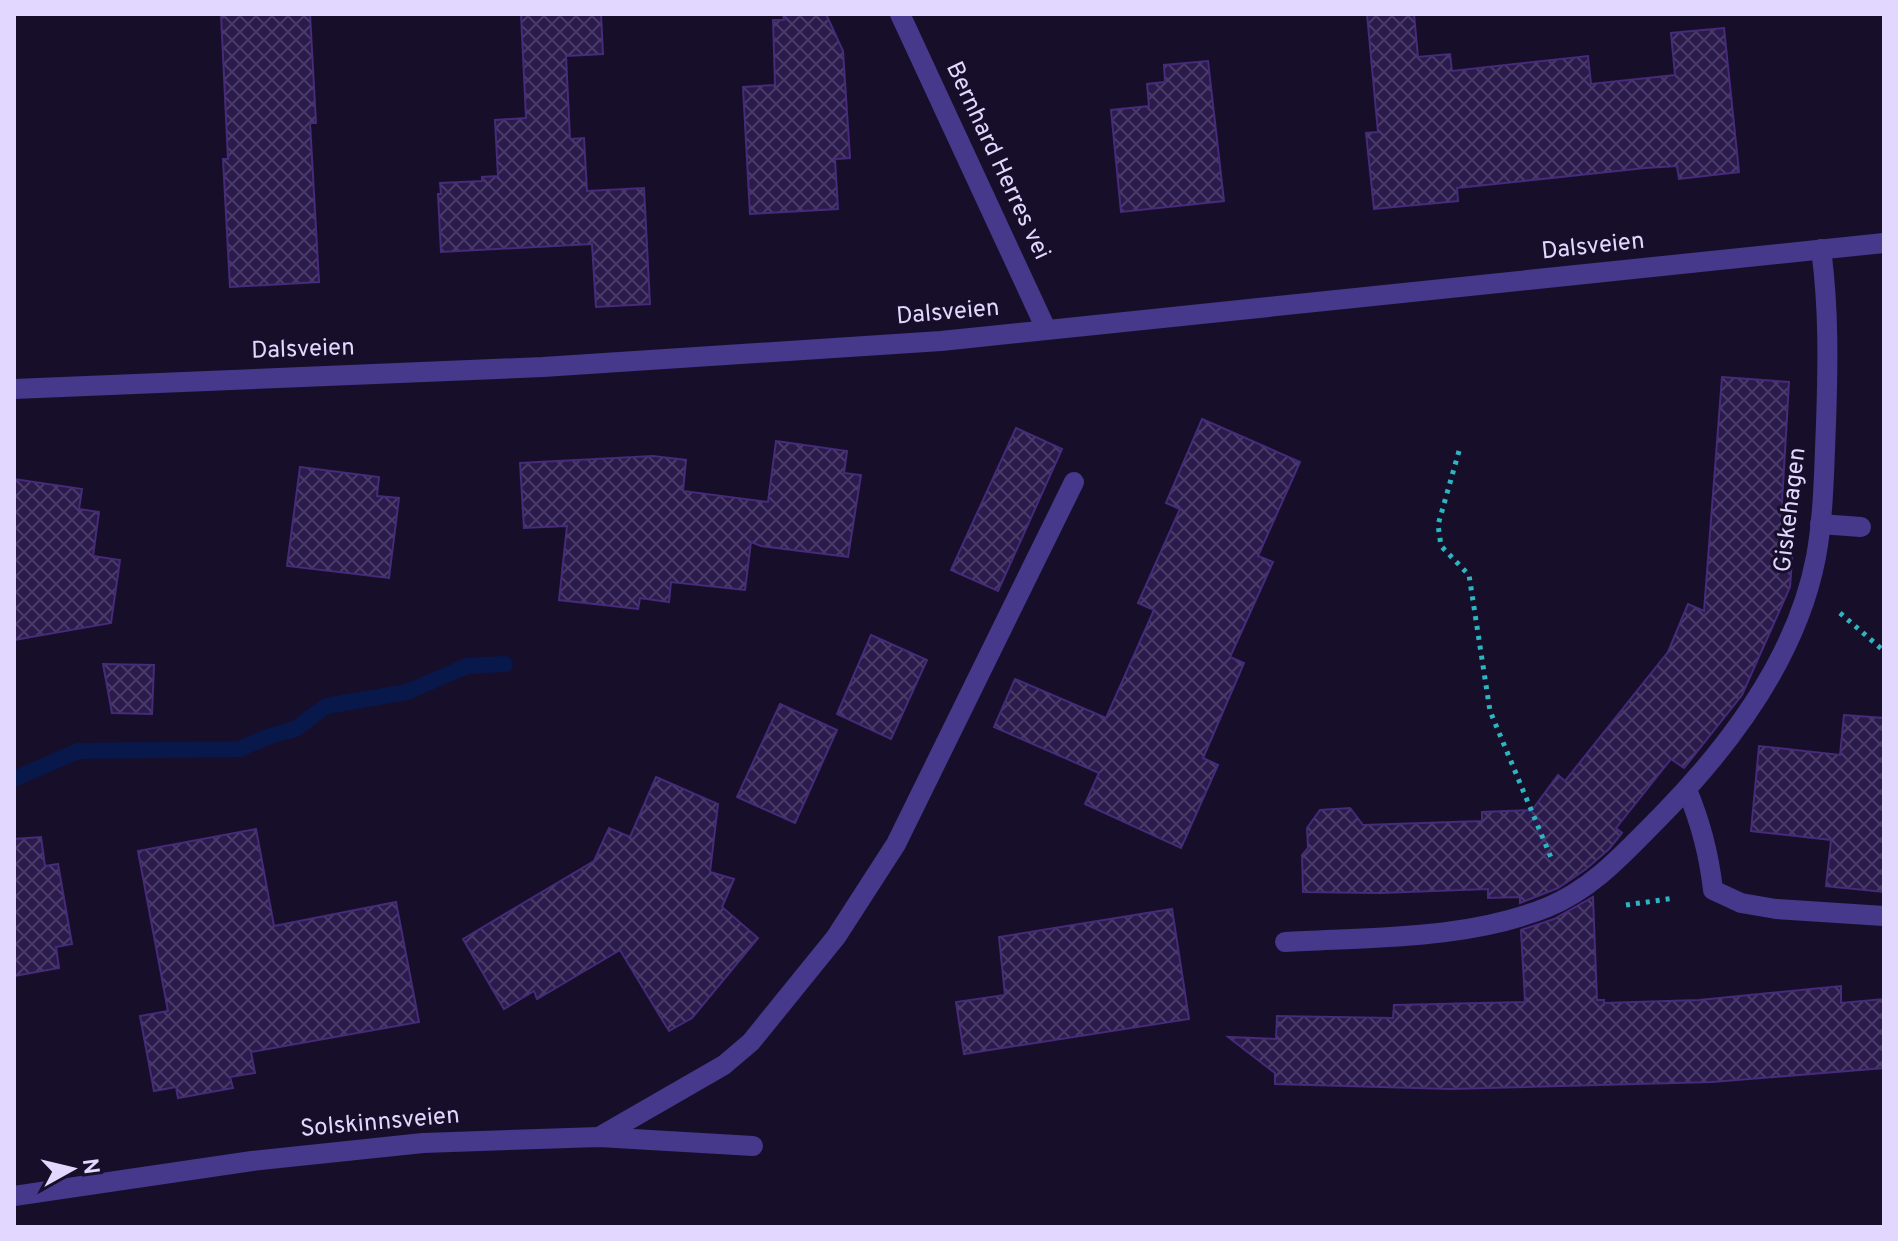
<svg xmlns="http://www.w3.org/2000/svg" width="1898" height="1241" viewBox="0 0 1898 1241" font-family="Overpass,sans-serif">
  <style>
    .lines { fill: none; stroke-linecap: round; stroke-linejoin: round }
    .stream { stroke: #08184a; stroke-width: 16 }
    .building { fill: url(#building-cross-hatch); stroke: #452b79; stroke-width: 2 }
    .path { stroke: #2ab7c2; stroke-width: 5; stroke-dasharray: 4 6; stroke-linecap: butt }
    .minor { stroke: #46388b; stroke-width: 20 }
    .labels { text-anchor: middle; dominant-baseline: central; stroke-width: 6; stroke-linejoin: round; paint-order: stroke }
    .street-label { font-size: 24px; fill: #e2d8ff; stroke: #170f2a }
  </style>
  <defs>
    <pattern id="building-cross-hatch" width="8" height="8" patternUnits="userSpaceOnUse" patternTransform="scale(2)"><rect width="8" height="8" fill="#2b1a4c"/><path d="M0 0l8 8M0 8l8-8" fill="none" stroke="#493b67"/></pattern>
  </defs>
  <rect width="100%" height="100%" fill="#170f2a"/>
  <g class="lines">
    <path class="stream" d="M14,779L78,751L239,749L270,736L295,729L326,706L407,692L467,666L505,664"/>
  </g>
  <g class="building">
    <path d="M221,14H310L316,123H310L319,282L230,287L223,159H228Z"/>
    <path d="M521,14H601L603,54L566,56L570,139L584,138L587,191L644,188L650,304L596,307L592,244L441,252L438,194H441L440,183L482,181V177L498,176L495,120L526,118Z"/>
    <path d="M783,14H826L843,51L850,158L835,159L838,209L750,214L743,87L775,85L773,20H784Z"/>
    <path d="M1367,14H1414L1418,57L1450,54L1452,71L1588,56L1591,84L1675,75L1671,33L1724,28L1739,172L1679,179L1677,166L1645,168L1457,188L1458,201L1374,209L1366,133L1378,132Z"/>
    <path d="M1208,61L1224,201L1121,212L1111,110L1149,106L1147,84L1165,82L1164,65Z"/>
    <path d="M1722,377L1789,382L1782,503L1796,505L1790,587L1742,695L1684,768L1671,759L1616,828L1622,833L1609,849L1586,869L1558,888L1520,903V897L1488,898V889L1380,893L1303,892L1302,855L1308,848L1307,828L1320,810L1350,808L1363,825L1482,821V812L1532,810L1558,775L1565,781L1668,652L1688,604L1704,611Z"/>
    <path d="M1202,419L1300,462L1258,556L1273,562L1230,657L1244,663L1203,758L1218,765L1181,848L1085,804L1099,773L994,727L1015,679L1106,718L1154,610L1138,603L1180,509L1166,503Z"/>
    <path d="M1016,428L1062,449L998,591L951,570Z"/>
    <path d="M776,441L847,451L844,473L861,475L848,557L761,546L751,542L745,590L671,582L669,602L640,598L638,609L559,600L567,526L524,528L520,463L653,456L686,460L683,491L768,502Z"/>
    <path d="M300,467L379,477L377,496L399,498L389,578L287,566Z"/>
    <path d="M14,479L82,489L79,509L99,512L93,556L120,560L111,623L14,640Z"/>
    <path d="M871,635L927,660L891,739L837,714Z"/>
    <path d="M103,664L154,665L152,714L112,713Z"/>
    <path d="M780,704L837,730L795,823L737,797Z"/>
    <path d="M1844,715L1884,718V892L1826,886L1831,840L1751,831L1759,746L1840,755Z"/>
    <path d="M656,777L718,804L710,872L734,879L722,907L758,938L692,1018L669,1031L620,950L537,999L534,991L504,1009L463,939L594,861L609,828L630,837Z"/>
    <path d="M256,829L274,926L396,902L419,1022L251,1052L255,1073L230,1077L233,1088L178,1098L176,1087L154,1091L140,1016L168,1011L138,851Z"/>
    <path d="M41,837L45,866L58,864L72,944L56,947L59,968L14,976V839Z"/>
    <path d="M1593,897L1597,1000H1604V1003L1699,1000L1841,986V1003L1884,999V1068L1712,1082L1451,1089L1275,1084V1073L1228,1037L1276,1039L1277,1016L1393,1018L1394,1005L1525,1002L1521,930L1554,919Z"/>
    <path d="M1172,909L1189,1019L964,1054L956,1002L1005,995L999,937Z"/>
  </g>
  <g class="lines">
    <g class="path">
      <path d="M1459,451L1438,525L1441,546L1469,575L1490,711L1552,860"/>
      <path d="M1840,613L1884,651"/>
      <path d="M1626,905L1675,898"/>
    </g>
    <g class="minor">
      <path d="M900,14L1046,329"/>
      <path d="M14,389L543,367L941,341L1884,243"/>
      <path d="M1820,524L1861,527"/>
      <path d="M1687,790C1701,823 1709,854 1713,890L1741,903L1776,909L1884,916"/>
      <path d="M1285,942C1371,937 1467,940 1548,907C1594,888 1625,852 1660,817C1730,746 1797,657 1816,557C1824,513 1824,468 1826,424C1828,365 1829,308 1821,249"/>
      <path d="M599,1137L724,1065L751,1042L836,937L896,844L1074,482"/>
      <path d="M14,1196L252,1161L423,1143L599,1137L753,1146"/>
    </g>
  </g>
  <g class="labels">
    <g class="street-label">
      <text transform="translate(997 161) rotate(65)">Bernhard Herres vei</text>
      <text transform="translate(1593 247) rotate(-6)">Dalsveien</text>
      <text transform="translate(948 313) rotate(-5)">Dalsveien</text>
      <text transform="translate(303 350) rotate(-2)">Dalsveien</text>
      <text transform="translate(1791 510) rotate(-83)">Giskehagen</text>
      <text transform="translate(380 1123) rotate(-5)">Solskinnsveien</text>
    </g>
  </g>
  <rect width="1898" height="1241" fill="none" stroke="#e2d8ff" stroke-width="32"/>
  <g transform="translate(72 1169) rotate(82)" stroke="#170f2a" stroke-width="6" paint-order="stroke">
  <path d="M0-6L14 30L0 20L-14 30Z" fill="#e2d8ff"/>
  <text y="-12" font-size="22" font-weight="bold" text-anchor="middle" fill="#e2d8ff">N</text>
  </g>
</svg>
